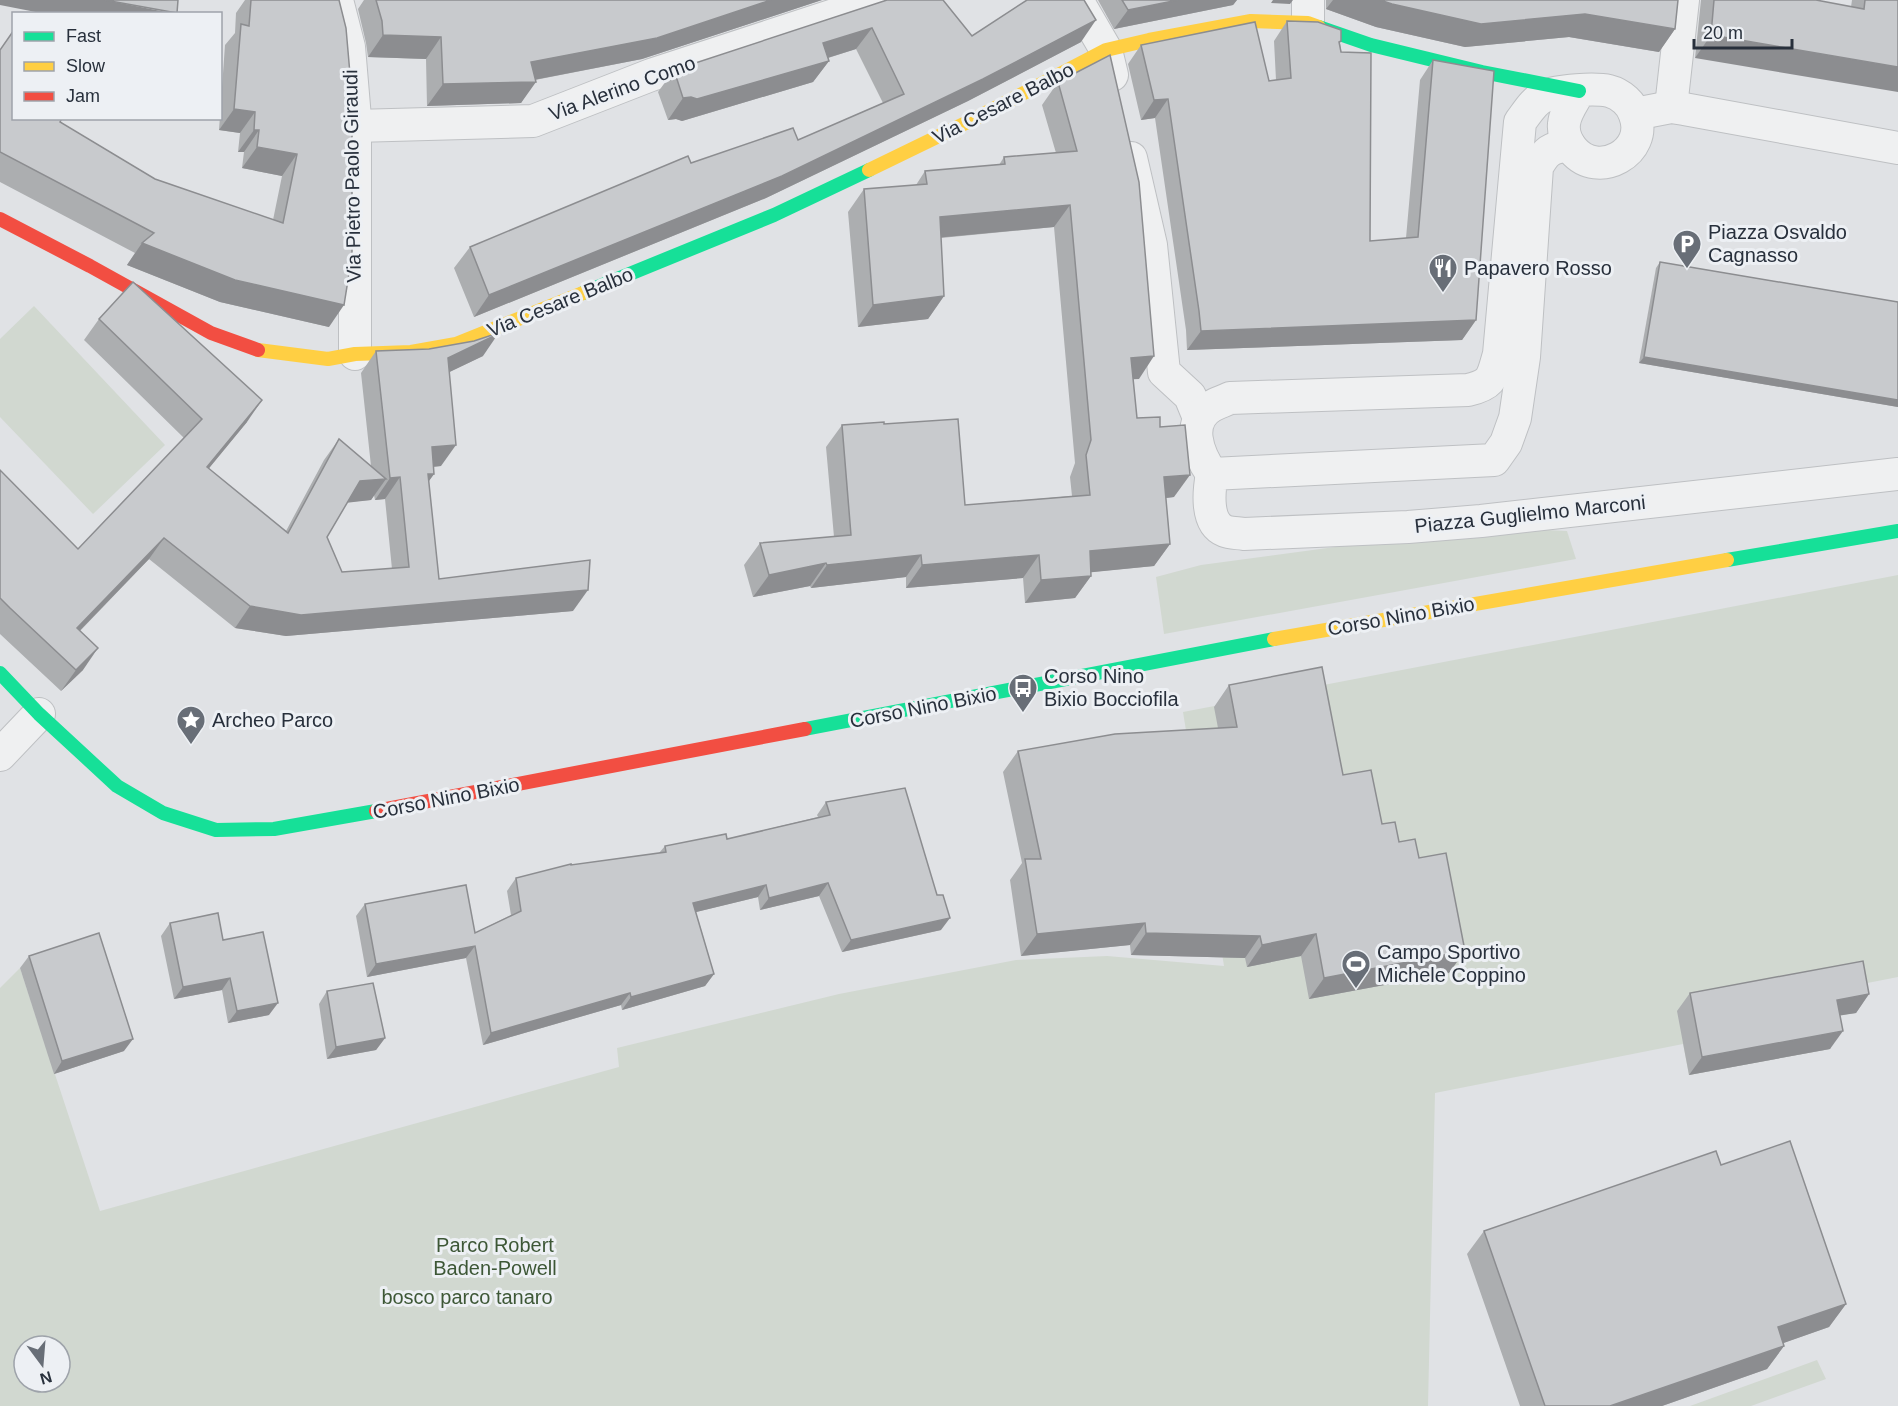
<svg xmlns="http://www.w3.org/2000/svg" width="1898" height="1406" viewBox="0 0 1898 1406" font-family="Helvetica,sans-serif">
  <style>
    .green { fill: #d1d8d0; fill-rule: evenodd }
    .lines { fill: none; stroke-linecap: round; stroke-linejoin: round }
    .street-casing { stroke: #bec0c3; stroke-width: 34 }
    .street { stroke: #eff0f1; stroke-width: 32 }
    .fast { stroke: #16e098; stroke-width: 14 }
    .slow { stroke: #ffcf43; stroke-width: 14 }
    .jam { stroke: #f24e42; stroke-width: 14 }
    .wall { fill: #acaeb0; fill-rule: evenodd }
    .shaded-wall { fill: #8c8d90 }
    .building { fill: #c8cacd; stroke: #8c8d90; stroke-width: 1.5 }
    .labels { text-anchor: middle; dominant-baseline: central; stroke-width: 6; stroke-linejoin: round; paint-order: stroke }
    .street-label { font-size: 20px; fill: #28303c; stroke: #edf0f4 }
    .poi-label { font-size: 20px; fill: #28303c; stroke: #edf0f4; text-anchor: start }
    .park-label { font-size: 20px; fill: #3d5736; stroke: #edf0f4 }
  </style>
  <rect width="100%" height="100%" fill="#e0e2e5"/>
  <g class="green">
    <path d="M34,306L165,445L93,514L0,417V339Z"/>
    <path d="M1483,527L1567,531L1576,559L1164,634L1156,577L1201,565Z"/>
    <path d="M1898,575V977L1852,986L1856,1013L1825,1018L1831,1047L1830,1049L1689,1075L1683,1044L1435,1093L1428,1406H0V988L20,968L100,1211L619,1067L617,1048L839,994L1016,960L1107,956L1224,966L1183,712ZM24,1346H60V1382H24Z"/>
    <path d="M1817,1360L1826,1379L1751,1406H1690Z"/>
  </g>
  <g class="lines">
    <g class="street-casing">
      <g id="street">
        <path d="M337,0L349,47L355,118V354"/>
        <path d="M1077,0L1106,50L1112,75"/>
        <path d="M1308,0V23"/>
        <path d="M1671,107L1683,0"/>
        <path d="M1635,114L1671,107L1684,109L1898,148"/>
        <path d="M355,126L533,121L651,75L880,0"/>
        <path d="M1569,145C1550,148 1546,151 1537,167L1524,357L1515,418L1506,443L1494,460L1212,474C1209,490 1205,523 1225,531C1230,533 1238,533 1244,534L1408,527L1481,521L1898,474"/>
        <path d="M1131,158L1151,245L1164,372L1190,396L1199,418"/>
        <path d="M1212,474C1198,454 1185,421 1212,406C1217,403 1224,401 1230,398L1468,390C1493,384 1492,378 1499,354L1520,122C1527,113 1534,100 1545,96C1557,90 1596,88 1609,91C1621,94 1632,104 1635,115C1649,152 1598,180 1573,150C1567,143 1563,133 1564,124C1565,112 1574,101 1579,91"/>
        <path d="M0,755L39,714"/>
      </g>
    </g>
    <use href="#street" class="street"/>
    <g class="fast">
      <path d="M1319,27L1371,45L1482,72L1579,91"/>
      <path d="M583,293L774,215L869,170"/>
      <path d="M1727,560L1898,531"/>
      <path d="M0,673L39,714L117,786L163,813L216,830L274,829L376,811"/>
      <path d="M805,729L1274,639"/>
    </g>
    <g class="slow">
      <path d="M869,170L976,118L1106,50L1149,40L1251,21L1308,23L1319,27"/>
      <path d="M258,350L328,359L355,354L411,352L456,344L583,293"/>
      <path d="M1274,639L1727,560"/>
    </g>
    <g class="jam">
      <path d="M0,219L90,266L211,333L258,350"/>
      <path d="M376,811L805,729"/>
    </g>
  </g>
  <g class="wall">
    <path d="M245,0H339L329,327L220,302L127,265L135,253L0,182V49L14,118L60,122L155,179L273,220L282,176L242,168L244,152H238L240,133L219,130L225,45L235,33L236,13Z"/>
    <path d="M364,0H822L642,59L535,80L521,103L427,106L426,59L368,57L366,43L358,9Z"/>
    <path d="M887,0L972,36L1081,42L968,101L766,198L474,317L454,268L470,247L691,163L798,140L883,103L856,49L828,58L829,61L813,82L682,121L676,119L668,120L658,92L674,70Z"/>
    <path d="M1098,0H1237L1233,5L1114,29Z"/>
    <path d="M1326,0H1678L1675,29L1659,52L1569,37L1465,47L1376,27L1326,9Z"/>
    <path d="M1701,0H1816L1851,7L1852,0H1898L1695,58Z"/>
    <path d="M1287,21L1341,41L1340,43L1370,241L1406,238L1420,80L1433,60L1476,320L1462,340L1187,350L1186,330L1155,118L1141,120L1128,64L1141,45L1269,81L1276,80L1274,41Z"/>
    <path d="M1110,55L1139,379H1133L1137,418L1160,427L1174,497L1166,498L1170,544L1154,566L1091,572V576L1075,598L1025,603L1023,578L906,588V577L811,588L810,586L753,597L744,565L760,543L834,537L826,447L842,425L884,424L965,505L1072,496L1070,477L1075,463L1054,227L941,238L944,296L928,319L858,327L848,212L864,189L916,185L925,171L999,165L1004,157L1056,153L1042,105L1058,82Z"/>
    <path d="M1660,262L1898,302V407L1639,363L1656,268Z"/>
    <path d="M99,319L247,422L208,469L286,531L324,460L339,439L371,466L361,373L376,351L483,356L449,372L441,466L434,467V474L428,482L439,579L573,611L286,636L235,628L149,559L80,631L83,670L61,691L0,634V470L78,549L184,438L84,340ZM374,495L375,500L385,499L392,569L342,572L327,537L347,502L371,500Z"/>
    <path d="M1229,685L1343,775L1382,824L1399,842L1419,858L1449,973L1309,999L1301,956L1247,967L1245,958L1131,955L1130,945L1021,956L1010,880L1022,863L1003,772L1018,751L1218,728L1214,707Z"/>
    <path d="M826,802L941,930L842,952L819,896L760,910L758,897L696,912L714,974L705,986L622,1010L621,1005L483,1045L466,958L367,977L356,916L365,904L475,933L511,915L507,891L516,878L571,865L659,853L665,846L727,839L818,817L817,815Z"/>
    <path d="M170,923L223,940L269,1015L228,1023L222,990L174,999L161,936Z"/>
    <path d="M29,956L124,1051L54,1074L20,968Z"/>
    <path d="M327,991L385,1038L376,1050L327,1059L319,1004Z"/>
    <path d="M1690,993L1869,994L1856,1013L1840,1015L1830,1049L1689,1075L1677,1011Z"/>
    <path d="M1721,1165L1846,1304L1829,1327L1783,1343L1784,1346L1767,1369L1662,1406H1520L1467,1254L1484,1231Z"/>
  </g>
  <g class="shaded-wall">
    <path d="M0,0H105L176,14H46L0,5Z"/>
    <path d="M771,0H822L642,59L523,82H536L521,103L427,106L443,84Z"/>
    <path d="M1178,0H1237L1233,5L1114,29L1128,10Z"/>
    <path d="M1273,0H1293L1290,4L1271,3Z"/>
    <path d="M1333,0H1380L1585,14L1675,29L1659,52L1569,37L1465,47L1376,27L1326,9Z"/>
    <path d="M1096,20L1081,42L968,101L766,198L474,317L489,295Z"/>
    <path d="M872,28L856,49L808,64L823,43Z"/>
    <path d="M383,35L441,37L426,59L368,57Z"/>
    <path d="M1711,35L1898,67V92L1695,58Z"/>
    <path d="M829,61L813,82L682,121L676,119L668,120L683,98Z"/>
    <path d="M1168,99L1155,118L1141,120L1154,100Z"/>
    <path d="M234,109L255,112L240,133L219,130Z"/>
    <path d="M254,130H259L244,152H238Z"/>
    <path d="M257,147L297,154L282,176L242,168Z"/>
    <path d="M1070,205L1054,227L924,239L940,217Z"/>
    <path d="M142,243L344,305L329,327L220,302L127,265Z"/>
    <path d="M944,296L928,319L858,327L873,305Z"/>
    <path d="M1476,320L1462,340L1187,350L1201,331Z"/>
    <path d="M498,334L483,356L433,380L448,358Z"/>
    <path d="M1154,356L1139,379L1116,380L1131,358Z"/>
    <path d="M1644,357L1898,400V407L1639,363Z"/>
    <path d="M262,400L247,422L192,489L207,467Z"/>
    <path d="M456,445L441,466L417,468L432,447Z"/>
    <path d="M428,474H434L419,495Z"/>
    <path d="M1190,475L1174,497L1149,500L1164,477Z"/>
    <path d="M400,477L385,499L375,500L390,478Z"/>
    <path d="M386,479L371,500L345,503L360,481Z"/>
    <path d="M164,538L149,559L62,649L77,628Z"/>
    <path d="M1170,544L1154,566L1074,574L1090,551Z"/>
    <path d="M921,555L906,577L811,588L827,565Z"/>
    <path d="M1039,555L1023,578L906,588L922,565Z"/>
    <path d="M826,563L810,586L753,597L769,575Z"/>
    <path d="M1091,576L1075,598L1025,603L1041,580Z"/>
    <path d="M588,590L573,611L286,636L235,628L250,606Z"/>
    <path d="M98,648L83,670L61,691L76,670Z"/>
    <path d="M828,883L819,896L760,910L769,898Z"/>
    <path d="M766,885L758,897L684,915L693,903Z"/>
    <path d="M950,918L941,930L842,952L851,940Z"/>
    <path d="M1145,923L1130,945L1021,956L1037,934Z"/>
    <path d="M1146,933L1260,936L1245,958L1131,955Z"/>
    <path d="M1316,934L1301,956L1247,967L1262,945Z"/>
    <path d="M475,946L466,958L367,977L376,964Z"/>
    <path d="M1465,951L1449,973L1309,999L1324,978Z"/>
    <path d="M714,974L705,986L622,1010L631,997Z"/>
    <path d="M230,978L222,990L174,999L183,987Z"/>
    <path d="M630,993L621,1005L483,1045L491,1033Z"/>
    <path d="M1869,994L1856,1013L1824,1018L1837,1000Z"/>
    <path d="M278,1003L269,1015L228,1023L237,1011Z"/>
    <path d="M1843,1031L1830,1049L1689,1075L1702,1057Z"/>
    <path d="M385,1038L376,1050L327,1059L336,1047Z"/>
    <path d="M133,1039L124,1051L54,1074L62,1061Z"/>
    <path d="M1846,1304L1829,1327L1761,1351L1778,1327Z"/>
    <path d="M1784,1346L1767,1369L1662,1406H1610Z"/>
  </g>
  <g class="building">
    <path d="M105,0H178L177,13Z"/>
    <path d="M251,0H339L346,28L352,97V255L344,305L235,280L142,243L154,233L0,152V50L14,30V118H62L60,122L155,179L283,223L297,154L257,147L259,130H254L255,112L234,109L241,24L249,26Z"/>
    <path d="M376,0H771L657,38L531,62L536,82L443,84L441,37L383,35L382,21Z"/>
    <path d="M887,0H943L972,36L1027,0H1084L1096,20L983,79L782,176L489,295L470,247L688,156L691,163L793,128L798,140L904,94L872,28L823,43L829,61L697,99L691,97L683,98L674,70Z"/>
    <path d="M1122,0H1178L1128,10Z"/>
    <path d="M1380,0H1678L1675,29L1585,14L1481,24L1392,4Z"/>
    <path d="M1714,0H1816L1864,9L1865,0H1898V67L1711,35Z"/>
    <path d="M1287,21L1318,22L1341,30V41L1339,42L1341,52L1371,53L1370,241L1418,237L1433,60L1494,71L1476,320L1201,331L1199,311L1168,99L1154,100L1141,45L1255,22L1269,81L1291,78Z"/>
    <path d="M1110,55L1139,182L1154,356L1131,358L1137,418L1160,417V427L1185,425L1190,475L1164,477L1170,544L1090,551L1091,576L1041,580L1039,555L922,565L921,555L827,565L826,563L769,575L760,543L851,535L842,425L884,422V424L958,419L965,505L1090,495L1086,455L1091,440L1070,205L940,217L944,296L873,305L864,189L927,184L925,171L1005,164L1004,157L1077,151L1058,82Z"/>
    <path d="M1660,262L1898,302V400L1644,357Z"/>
    <path d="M133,282L262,400L207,467L288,533L339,439L386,479L360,481L327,537L342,572L409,567L400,477L390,478L376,351L429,349L474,341L498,333V334L448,358L456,445L432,447L434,474H428L439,579L590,560L588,590L301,615L250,606L164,538L77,628L98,648L76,670L10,608L0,598V470L78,549L202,419L99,319Z"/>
    <path d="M1322,667L1343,775L1371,770L1382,824L1395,822L1399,842L1415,839L1419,858L1446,853L1465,951L1324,978L1316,934L1262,945L1260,936L1146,933L1145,923L1037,934L1025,859H1041L1018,751L1115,734L1237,727L1229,685Z"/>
    <path d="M905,788L937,895H943L950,918L851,940L828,883L769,898L766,885L693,903L714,974L631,997L630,993L491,1033L475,946L376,964L365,904L466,885L475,933L521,911L516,878L571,864V865L666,852L665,846L726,834L727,839L830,815L826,802Z"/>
    <path d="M218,913L223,940L263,932L278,1003L237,1011L230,978L183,987L170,923Z"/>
    <path d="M99,933L133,1039L62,1061L29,956Z"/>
    <path d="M1863,961L1869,994L1837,1000L1843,1031L1702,1057L1690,993Z"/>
    <path d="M373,983L385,1038L336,1047L327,991Z"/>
    <path d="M1790,1141L1846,1304L1778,1327L1784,1346L1610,1406H1545L1484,1231L1716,1151L1721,1165Z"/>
  </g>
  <defs>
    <g id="parking-pin" transform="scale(1.5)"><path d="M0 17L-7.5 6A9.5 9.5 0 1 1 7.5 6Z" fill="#686e77" stroke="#edf0f4"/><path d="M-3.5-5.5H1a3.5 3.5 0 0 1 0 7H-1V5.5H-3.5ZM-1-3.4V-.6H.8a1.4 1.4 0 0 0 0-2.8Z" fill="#fff"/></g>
    <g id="restaurant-pin" transform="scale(1.5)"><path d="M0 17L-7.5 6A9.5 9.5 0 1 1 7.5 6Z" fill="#686e77" stroke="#edf0f4"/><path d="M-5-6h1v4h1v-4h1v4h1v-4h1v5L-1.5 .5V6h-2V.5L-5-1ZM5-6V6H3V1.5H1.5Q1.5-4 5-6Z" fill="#fff"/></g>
    <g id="bus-pin" transform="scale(1.5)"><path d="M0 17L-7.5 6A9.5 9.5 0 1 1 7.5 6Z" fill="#686e77" stroke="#edf0f4"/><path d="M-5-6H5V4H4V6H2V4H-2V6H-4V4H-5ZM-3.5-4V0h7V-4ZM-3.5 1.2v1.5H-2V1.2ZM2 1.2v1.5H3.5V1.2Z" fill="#fff"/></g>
    <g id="sight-pin" transform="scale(1.5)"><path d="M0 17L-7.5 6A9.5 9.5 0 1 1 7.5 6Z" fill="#686e77" stroke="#edf0f4"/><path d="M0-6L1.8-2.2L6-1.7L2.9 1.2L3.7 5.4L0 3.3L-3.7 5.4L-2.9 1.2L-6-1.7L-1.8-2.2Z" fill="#fff"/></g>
    <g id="stadium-pin" transform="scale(1.5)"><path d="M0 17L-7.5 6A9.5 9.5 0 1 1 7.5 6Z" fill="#686e77" stroke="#edf0f4"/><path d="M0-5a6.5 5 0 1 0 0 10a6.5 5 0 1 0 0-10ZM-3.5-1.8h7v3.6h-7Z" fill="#fff"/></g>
  </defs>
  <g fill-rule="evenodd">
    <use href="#parking-pin" x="1687" y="244"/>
    <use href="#restaurant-pin" x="1443" y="268"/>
    <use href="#bus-pin" x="1023" y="688"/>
    <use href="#sight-pin" x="191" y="720"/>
    <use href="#stadium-pin" x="1356" y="964"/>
  </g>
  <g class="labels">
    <g class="street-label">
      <text transform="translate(622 88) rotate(-20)">Via Alerino Como</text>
      <text transform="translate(1003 103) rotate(-27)">Via Cesare Balbo</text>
      <text transform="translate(352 176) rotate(-91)">Via Pietro Paolo Giraudi</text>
      <text transform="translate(560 302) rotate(-22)">Via Cesare Balbo</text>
      <text transform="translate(1530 514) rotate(-6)">Piazza Guglielmo Marconi</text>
      <text transform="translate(1401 616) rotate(-10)">Corso Nino Bixio</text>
      <text transform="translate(923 707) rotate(-11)">Corso Nino Bixio</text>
      <text transform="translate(446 798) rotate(-11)">Corso Nino Bixio</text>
    </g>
    <g class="poi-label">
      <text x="1708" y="232">Piazza Osvaldo<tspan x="1708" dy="23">Cagnasso</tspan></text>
      <text x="1464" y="268">Papavero Rosso</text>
      <text x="1044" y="676">Corso Nino<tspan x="1044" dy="23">Bixio Bocciofila</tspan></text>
      <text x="212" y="720">Archeo Parco</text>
      <text x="1377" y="952">Campo Sportivo<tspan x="1377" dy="23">Michele Coppino</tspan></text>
    </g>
    <g class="park-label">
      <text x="495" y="1245">Parco Robert<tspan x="495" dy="23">Baden-Powell</tspan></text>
      <text x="467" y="1297">bosco parco tanaro</text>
    </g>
  </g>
  <rect x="12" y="12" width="210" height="108" fill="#edf0f4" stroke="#9ea3aa" stroke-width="1.5"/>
  <rect x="24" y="32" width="30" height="9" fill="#16e098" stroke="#9ea3aa" stroke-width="1.5"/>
  <text x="66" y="42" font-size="18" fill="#28303c">Fast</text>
  <rect x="24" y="62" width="30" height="9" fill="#ffcf43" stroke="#9ea3aa" stroke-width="1.5"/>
  <text x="66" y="72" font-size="18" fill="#28303c">Slow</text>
  <rect x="24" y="92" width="30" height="9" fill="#f24e42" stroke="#9ea3aa" stroke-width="1.5"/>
  <text x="66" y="102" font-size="18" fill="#28303c">Jam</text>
  <g transform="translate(42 1364) rotate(164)"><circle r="28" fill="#edf0f4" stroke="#9ea3aa" stroke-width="1.5"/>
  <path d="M0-4.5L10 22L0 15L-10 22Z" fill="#686e77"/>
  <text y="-9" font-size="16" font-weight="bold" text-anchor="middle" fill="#28303c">N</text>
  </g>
  <path d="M1694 39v9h98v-9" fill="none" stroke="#28303c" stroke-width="3"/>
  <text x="1703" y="39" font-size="18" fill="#28303c" stroke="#edf0f4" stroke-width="4.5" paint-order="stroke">20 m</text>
</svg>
